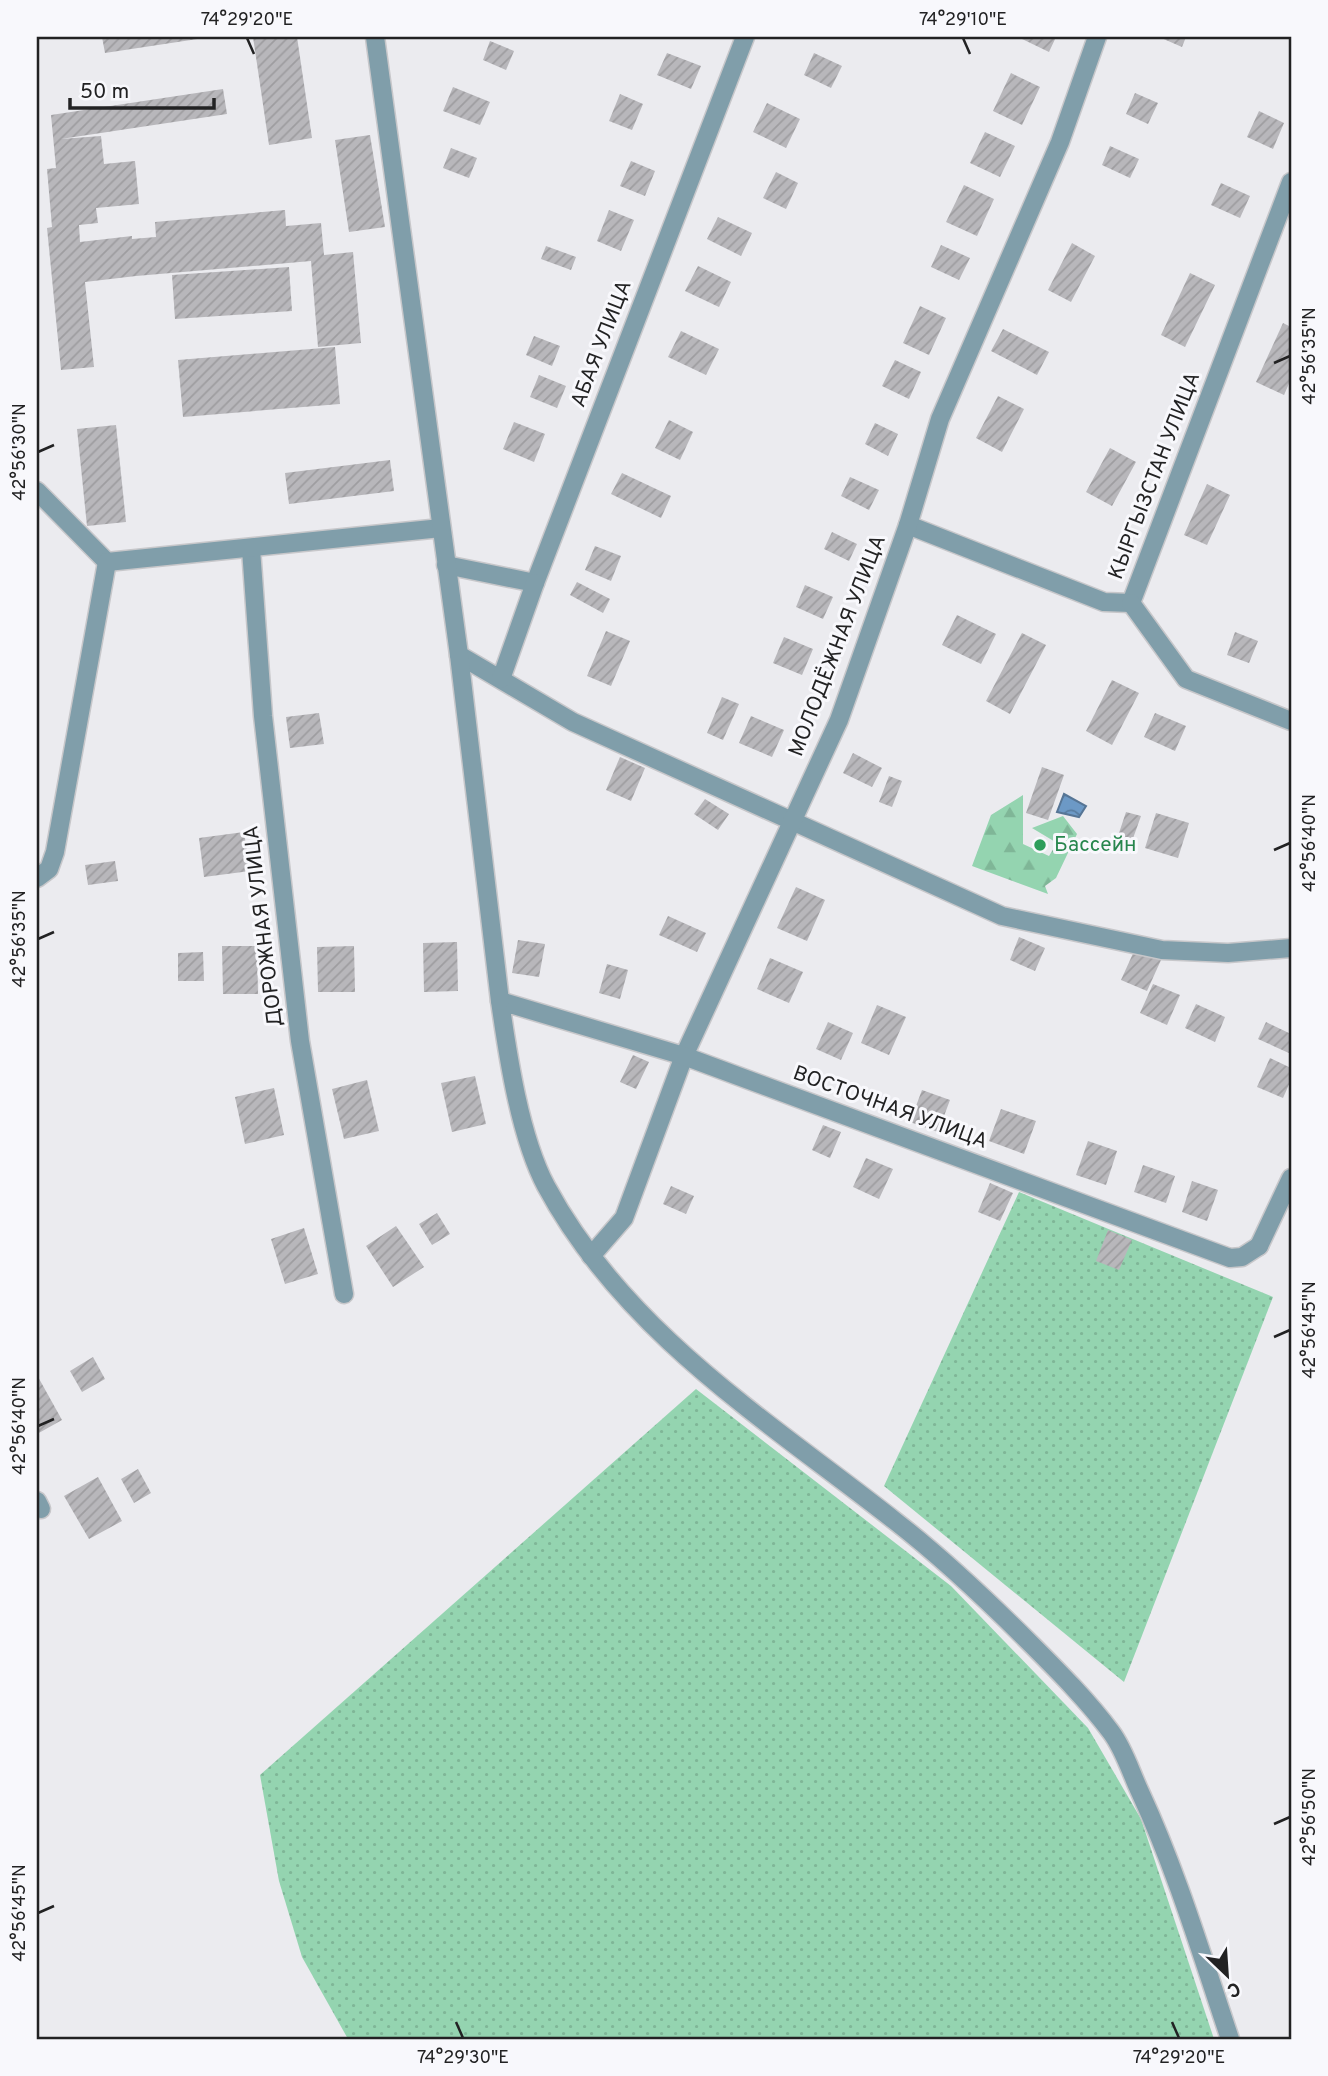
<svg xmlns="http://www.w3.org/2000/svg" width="1328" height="2076" viewBox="0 0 1328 2076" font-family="Overpass,sans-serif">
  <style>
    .green { fill: url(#green-dots) }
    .forest { fill: url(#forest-firs) }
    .water { fill: url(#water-waves); stroke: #567595; stroke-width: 2 }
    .building { fill: url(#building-hatch) }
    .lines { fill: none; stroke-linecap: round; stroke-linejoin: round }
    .minor-casing { stroke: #c7c7ca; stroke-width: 21 }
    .tertiary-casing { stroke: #c7c7ca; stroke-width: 21 }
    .minor { stroke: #809eaa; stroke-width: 18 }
    .tertiary { stroke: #809eaa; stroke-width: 18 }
    .ticks { fill: none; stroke: #222223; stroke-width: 2.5 }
    .leisure-dot { fill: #2e9e5b; stroke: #f8f8fc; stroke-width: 2.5 }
    .labels { text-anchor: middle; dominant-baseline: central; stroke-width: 6; stroke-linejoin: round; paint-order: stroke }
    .street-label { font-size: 21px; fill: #222223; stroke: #f8f8fc }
    .leisure-label { font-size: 21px; fill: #27864d; stroke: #f8f8fc; text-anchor: start }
    .neatline { fill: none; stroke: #222223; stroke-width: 2.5 }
    .ticks-label { font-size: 18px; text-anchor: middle; fill: #222223 }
  </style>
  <defs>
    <pattern id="green-dots" width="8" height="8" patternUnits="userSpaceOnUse" patternTransform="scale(1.75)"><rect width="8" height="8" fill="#94d4b0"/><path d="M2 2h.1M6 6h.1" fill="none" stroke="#7fb697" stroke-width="1.8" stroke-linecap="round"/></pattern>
    <pattern id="forest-firs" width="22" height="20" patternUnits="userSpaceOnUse" patternTransform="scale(1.75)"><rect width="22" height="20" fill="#94d4b0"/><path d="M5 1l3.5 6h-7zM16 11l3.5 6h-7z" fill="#7fb697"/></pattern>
    <pattern id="water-waves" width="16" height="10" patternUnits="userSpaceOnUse" patternTransform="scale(1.75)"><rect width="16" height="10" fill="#6c99c6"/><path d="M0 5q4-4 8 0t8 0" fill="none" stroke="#587ca0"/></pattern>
    <pattern id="building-hatch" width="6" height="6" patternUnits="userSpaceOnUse" patternTransform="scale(1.75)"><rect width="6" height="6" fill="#b8b7bb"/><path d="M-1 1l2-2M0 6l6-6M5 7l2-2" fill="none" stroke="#9e9da0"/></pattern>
  </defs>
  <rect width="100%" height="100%" fill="#ebebef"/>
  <g class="green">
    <path d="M1019,1192L1273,1297L1124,1682L884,1486Z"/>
    <path d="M696,1389L951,1586L1088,1728L1141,1819L1214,2039H348L302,1957L279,1881L260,1775Z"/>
  </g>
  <path class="forest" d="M1023,795V844L1049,856L1057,843L1032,828L1063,816L1077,834L1056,878L1045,886L1048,894L972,866L991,815Z"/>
  <path class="water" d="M1064,794L1086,806L1079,817L1057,812Z"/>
  <g class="building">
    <path d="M102,37H204V38L105,53Z"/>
    <path d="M253,37H297L312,138L269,145Z"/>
    <path d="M1018,37H1056L1049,52Z"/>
    <path d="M1159,37H1186L1182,47Z"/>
    <path d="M490,41L514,51L506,70L483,60Z"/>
    <path d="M667,53L701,66L691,89L657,75Z"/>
    <path d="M814,53L842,66L831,88L804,75Z"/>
    <path d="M1011,73L1040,87L1022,125L993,111Z"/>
    <path d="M453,87L490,102L480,125L443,111Z"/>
    <path d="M223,89L227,114L61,139L101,136L104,164L135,161L139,204L96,208L98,223L79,225L80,242L132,236V239L156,237L155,222L285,210L286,226L321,223L324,255L353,252L361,343L318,347L311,261L136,276L85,282L94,367L61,370L47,228L52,227L47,169L56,168L51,115Z"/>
    <path d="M1135,93L1158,103L1148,124L1126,114Z"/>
    <path d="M620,94L643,104L632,130L609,121Z"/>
    <path d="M767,103L800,119L786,148L753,132Z"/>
    <path d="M1259,111L1284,123L1273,149L1247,137Z"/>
    <path d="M985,132L1015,146L1000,177L970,163Z"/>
    <path d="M370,135L385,227L349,232L335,140Z"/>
    <path d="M1110,146L1139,159L1130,178L1102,165Z"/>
    <path d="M451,148L477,158L469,178L443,168Z"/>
    <path d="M631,161L655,171L645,196L620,186Z"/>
    <path d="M776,172L798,183L786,209L763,198Z"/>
    <path d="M1221,183L1250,196L1240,218L1211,205Z"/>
    <path d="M964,185L994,199L977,236L946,222Z"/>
    <path d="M609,210L634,220L621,251L597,241Z"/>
    <path d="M718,217L752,233L741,256L707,239Z"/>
    <path d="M1072,243L1095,256L1071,302L1048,290Z"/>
    <path d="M941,245L970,258L959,280L931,267Z"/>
    <path d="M546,246L576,257L571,270L541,259Z"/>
    <path d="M698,266L731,282L719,307L685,291Z"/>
    <path d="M289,267L292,311L175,319L172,275Z"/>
    <path d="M1190,273L1215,285L1185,347L1161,335Z"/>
    <path d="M920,306L946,318L929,355L903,343Z"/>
    <path d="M1283,323L1291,327V379L1284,395L1256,382Z"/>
    <path d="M1003,329L1049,352L1037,375L991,351Z"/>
    <path d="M681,331L719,349L706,375L668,357Z"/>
    <path d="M534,336L560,346L552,366L526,355Z"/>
    <path d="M335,347L340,404L183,417L178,360Z"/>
    <path d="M895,360L921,372L909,399L882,386Z"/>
    <path d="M539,375L566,386L557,408L530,397Z"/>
    <path d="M998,396L1024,409L1002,452L976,438Z"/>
    <path d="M669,420L693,432L680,460L655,448Z"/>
    <path d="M514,422L545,434L534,462L503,449Z"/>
    <path d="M875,423L898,434L888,456L865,444Z"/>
    <path d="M116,425L126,522L87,526L77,429Z"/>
    <path d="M1110,448L1136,462L1112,506L1086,492Z"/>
    <path d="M390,460L394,491L289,504L285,473Z"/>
    <path d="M622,473L671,496L661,518L611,494Z"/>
    <path d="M850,477L879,490L869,510L841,496Z"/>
    <path d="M1207,484L1230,495L1207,545L1184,535Z"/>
    <path d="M832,532L857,544L849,561L824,549Z"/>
    <path d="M595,546L621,556L611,581L585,570Z"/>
    <path d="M577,582L610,599L603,613L570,595Z"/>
    <path d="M805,585L833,597L823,619L796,607Z"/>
    <path d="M957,615L996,634L981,664L942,645Z"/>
    <path d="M606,631L630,641L611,686L587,676Z"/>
    <path d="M1235,632L1258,641L1249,663L1227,655Z"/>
    <path d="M1022,633L1046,645L1010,714L986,701Z"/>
    <path d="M784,637L813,649L802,675L773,663Z"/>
    <path d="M1112,680L1139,693L1112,745L1086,731Z"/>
    <path d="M722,697L739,704L723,740L707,733Z"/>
    <path d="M319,713L324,744L290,748L286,717Z"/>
    <path d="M1155,713L1186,726L1175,751L1144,737Z"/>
    <path d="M751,716L784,730L772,757L739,743Z"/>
    <path d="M853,753L882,768L872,787L843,773Z"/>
    <path d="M620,757L645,768L631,801L606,790Z"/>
    <path d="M1042,767L1064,775L1048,820L1026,813Z"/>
    <path d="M889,776L902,781L892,807L879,802Z"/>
    <path d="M705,799L729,814L718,830L694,814Z"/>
    <path d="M1126,812L1141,816L1131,844L1117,839Z"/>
    <path d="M1156,813L1189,823L1178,858L1145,848Z"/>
    <path d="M244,832L250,871L204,877L199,838Z"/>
    <path d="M115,861L118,881L88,885L85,865Z"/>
    <path d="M796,887L825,900L807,941L777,928Z"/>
    <path d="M668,916L706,933L697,952L659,935Z"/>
    <path d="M1019,937L1045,948L1035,971L1010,960Z"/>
    <path d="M518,940L545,944L539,977L512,973Z"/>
    <path d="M457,942L458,991L424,992L423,943Z"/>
    <path d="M222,946H257L258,994H223Z"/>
    <path d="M354,946L355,992H318L317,947Z"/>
    <path d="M1135,949L1161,960L1147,991L1121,980Z"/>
    <path d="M203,952L204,981H178V953Z"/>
    <path d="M770,958L803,972L789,1003L757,989Z"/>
    <path d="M607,964L628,970L620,999L599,993Z"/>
    <path d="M1153,984L1180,995L1167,1025L1140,1013Z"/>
    <path d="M1196,1004L1225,1017L1215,1042L1185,1028Z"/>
    <path d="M877,1005L906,1017L889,1055L861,1043Z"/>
    <path d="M828,1022L853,1033L841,1060L816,1049Z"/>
    <path d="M1266,1022L1291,1034V1054L1258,1039Z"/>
    <path d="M633,1055L649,1062L636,1089L620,1082Z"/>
    <path d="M1270,1058L1291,1068V1080L1283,1098L1257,1087Z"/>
    <path d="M475,1076L486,1124L452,1132L441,1083Z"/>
    <path d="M367,1080L379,1131L344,1139L332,1089Z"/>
    <path d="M274,1088L284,1135L245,1144L235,1097Z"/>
    <path d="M922,1090L950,1100L938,1132L910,1122Z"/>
    <path d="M1001,1109L1036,1121L1024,1154L989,1141Z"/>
    <path d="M823,1125L841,1132L830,1158L812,1150Z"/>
    <path d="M1088,1141L1117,1151L1106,1185L1076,1175Z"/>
    <path d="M866,1158L893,1169L879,1199L853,1187Z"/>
    <path d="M1143,1165L1175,1176L1166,1203L1134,1192Z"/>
    <path d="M1192,1181L1218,1190L1207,1221L1182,1212Z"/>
    <path d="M990,1183L1013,1193L1000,1221L978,1212Z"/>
    <path d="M671,1186L694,1196L686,1214L663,1204Z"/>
    <path d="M437,1213L450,1234L432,1245L419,1224Z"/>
    <path d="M396,1226L424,1267L393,1287L366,1246Z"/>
    <path d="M304,1228L318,1274L285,1284L271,1239Z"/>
    <path d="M1108,1230L1132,1240L1119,1270L1096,1261Z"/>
    <path d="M93,1357L105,1379L82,1392L70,1371Z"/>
    <path d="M37,1375L62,1420L37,1434Z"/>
    <path d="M138,1469L151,1493L134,1503L121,1479Z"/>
    <path d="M98,1477L122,1521L89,1539L64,1496Z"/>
  </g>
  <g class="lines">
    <g class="minor-casing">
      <g id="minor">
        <path d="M37,491L107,562"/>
        <path d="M908,525L1104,602L1131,603L1291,182"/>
        <path d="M251,549L263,716L300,1041L344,1294"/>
        <path d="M107,562L441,528"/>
        <path d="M446,565L535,583L745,37"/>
        <path d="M1131,603L1186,679L1291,721"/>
        <path d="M459,655L573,722L1002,916L1162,950L1228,953L1291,948"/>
        <path d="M501,679L535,583"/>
        <path d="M37,878L49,869L55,852L107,562"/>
        <path d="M591,1256L624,1218L684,1056L839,720L908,525L940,419L1060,142L1097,37"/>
        <path d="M37,1501L41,1509"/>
        <path d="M1230,2039C1202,1956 1177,1872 1140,1792C1131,1773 1124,1749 1111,1732C1088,1701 1059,1672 1032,1645C988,1601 944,1559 895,1521C768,1421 625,1333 546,1186C520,1137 508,1057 500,1001L684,1056L1230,1258L1242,1257L1259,1246"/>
      </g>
    </g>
    <g class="tertiary-casing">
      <g id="tertiary">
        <path d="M375,37L459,655L500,1001"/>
        <path d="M1259,1246L1291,1178"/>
      </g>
    </g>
    <use href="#minor" class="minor"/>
    <use href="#tertiary" class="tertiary"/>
  </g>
  <path class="ticks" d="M247,38L254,54M963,38L970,54M1274,363L1290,356M38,452L54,445M1274,850L1290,843M38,939L54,932M1274,1337L1290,1330M38,1426L54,1419M1274,1824L1290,1817M38,1913L54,1906M456,2022L463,2038M1172,2022L1179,2038"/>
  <circle class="leisure-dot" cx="1040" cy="845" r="7"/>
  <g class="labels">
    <g class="street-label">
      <text transform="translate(602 344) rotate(-69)">АБАЯ УЛИЦА</text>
      <text transform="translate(1155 476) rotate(-69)">КЫРГЫЗСТАН УЛИЦА</text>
      <text transform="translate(838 646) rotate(-69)">МОЛОДЁЖНАЯ УЛИЦА</text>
      <text transform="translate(264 926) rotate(-97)">ДОРОЖНАЯ УЛИЦА</text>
      <text transform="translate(890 1108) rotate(20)">ВОСТОЧНАЯ УЛИЦА</text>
    </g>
    <g class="leisure-label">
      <text x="1054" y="845">Бассейн</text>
    </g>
  </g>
  <rect width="1328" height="2076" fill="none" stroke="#f8f8fc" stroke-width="77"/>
  <g transform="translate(1227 1975) rotate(155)" stroke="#f8f8fc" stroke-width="5" paint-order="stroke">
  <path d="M0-5L12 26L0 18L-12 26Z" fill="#222223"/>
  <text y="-10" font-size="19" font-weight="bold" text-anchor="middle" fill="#222223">С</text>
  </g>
  <path d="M70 98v10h144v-10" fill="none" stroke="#222223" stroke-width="3.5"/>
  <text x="80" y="98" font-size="21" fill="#222223" stroke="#f8f8fc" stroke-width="5" paint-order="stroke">50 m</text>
  <rect x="38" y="38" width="1252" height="2000" class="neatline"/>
  <g class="ticks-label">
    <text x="247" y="25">74°29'20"E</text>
    <text x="963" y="25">74°29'10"E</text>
    <text transform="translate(1309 356) rotate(-90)" y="6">42°56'35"N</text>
    <text transform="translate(19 452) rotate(-90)" y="6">42°56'30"N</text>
    <text transform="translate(1309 843) rotate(-90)" y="6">42°56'40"N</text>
    <text transform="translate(19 939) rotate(-90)" y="6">42°56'35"N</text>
    <text transform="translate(1309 1330) rotate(-90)" y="6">42°56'45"N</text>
    <text transform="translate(19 1426) rotate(-90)" y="6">42°56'40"N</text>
    <text transform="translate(1309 1817) rotate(-90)" y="6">42°56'50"N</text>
    <text transform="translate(19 1913) rotate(-90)" y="6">42°56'45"N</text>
    <text x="463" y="2063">74°29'30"E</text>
    <text x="1179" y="2063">74°29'20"E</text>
  </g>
</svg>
